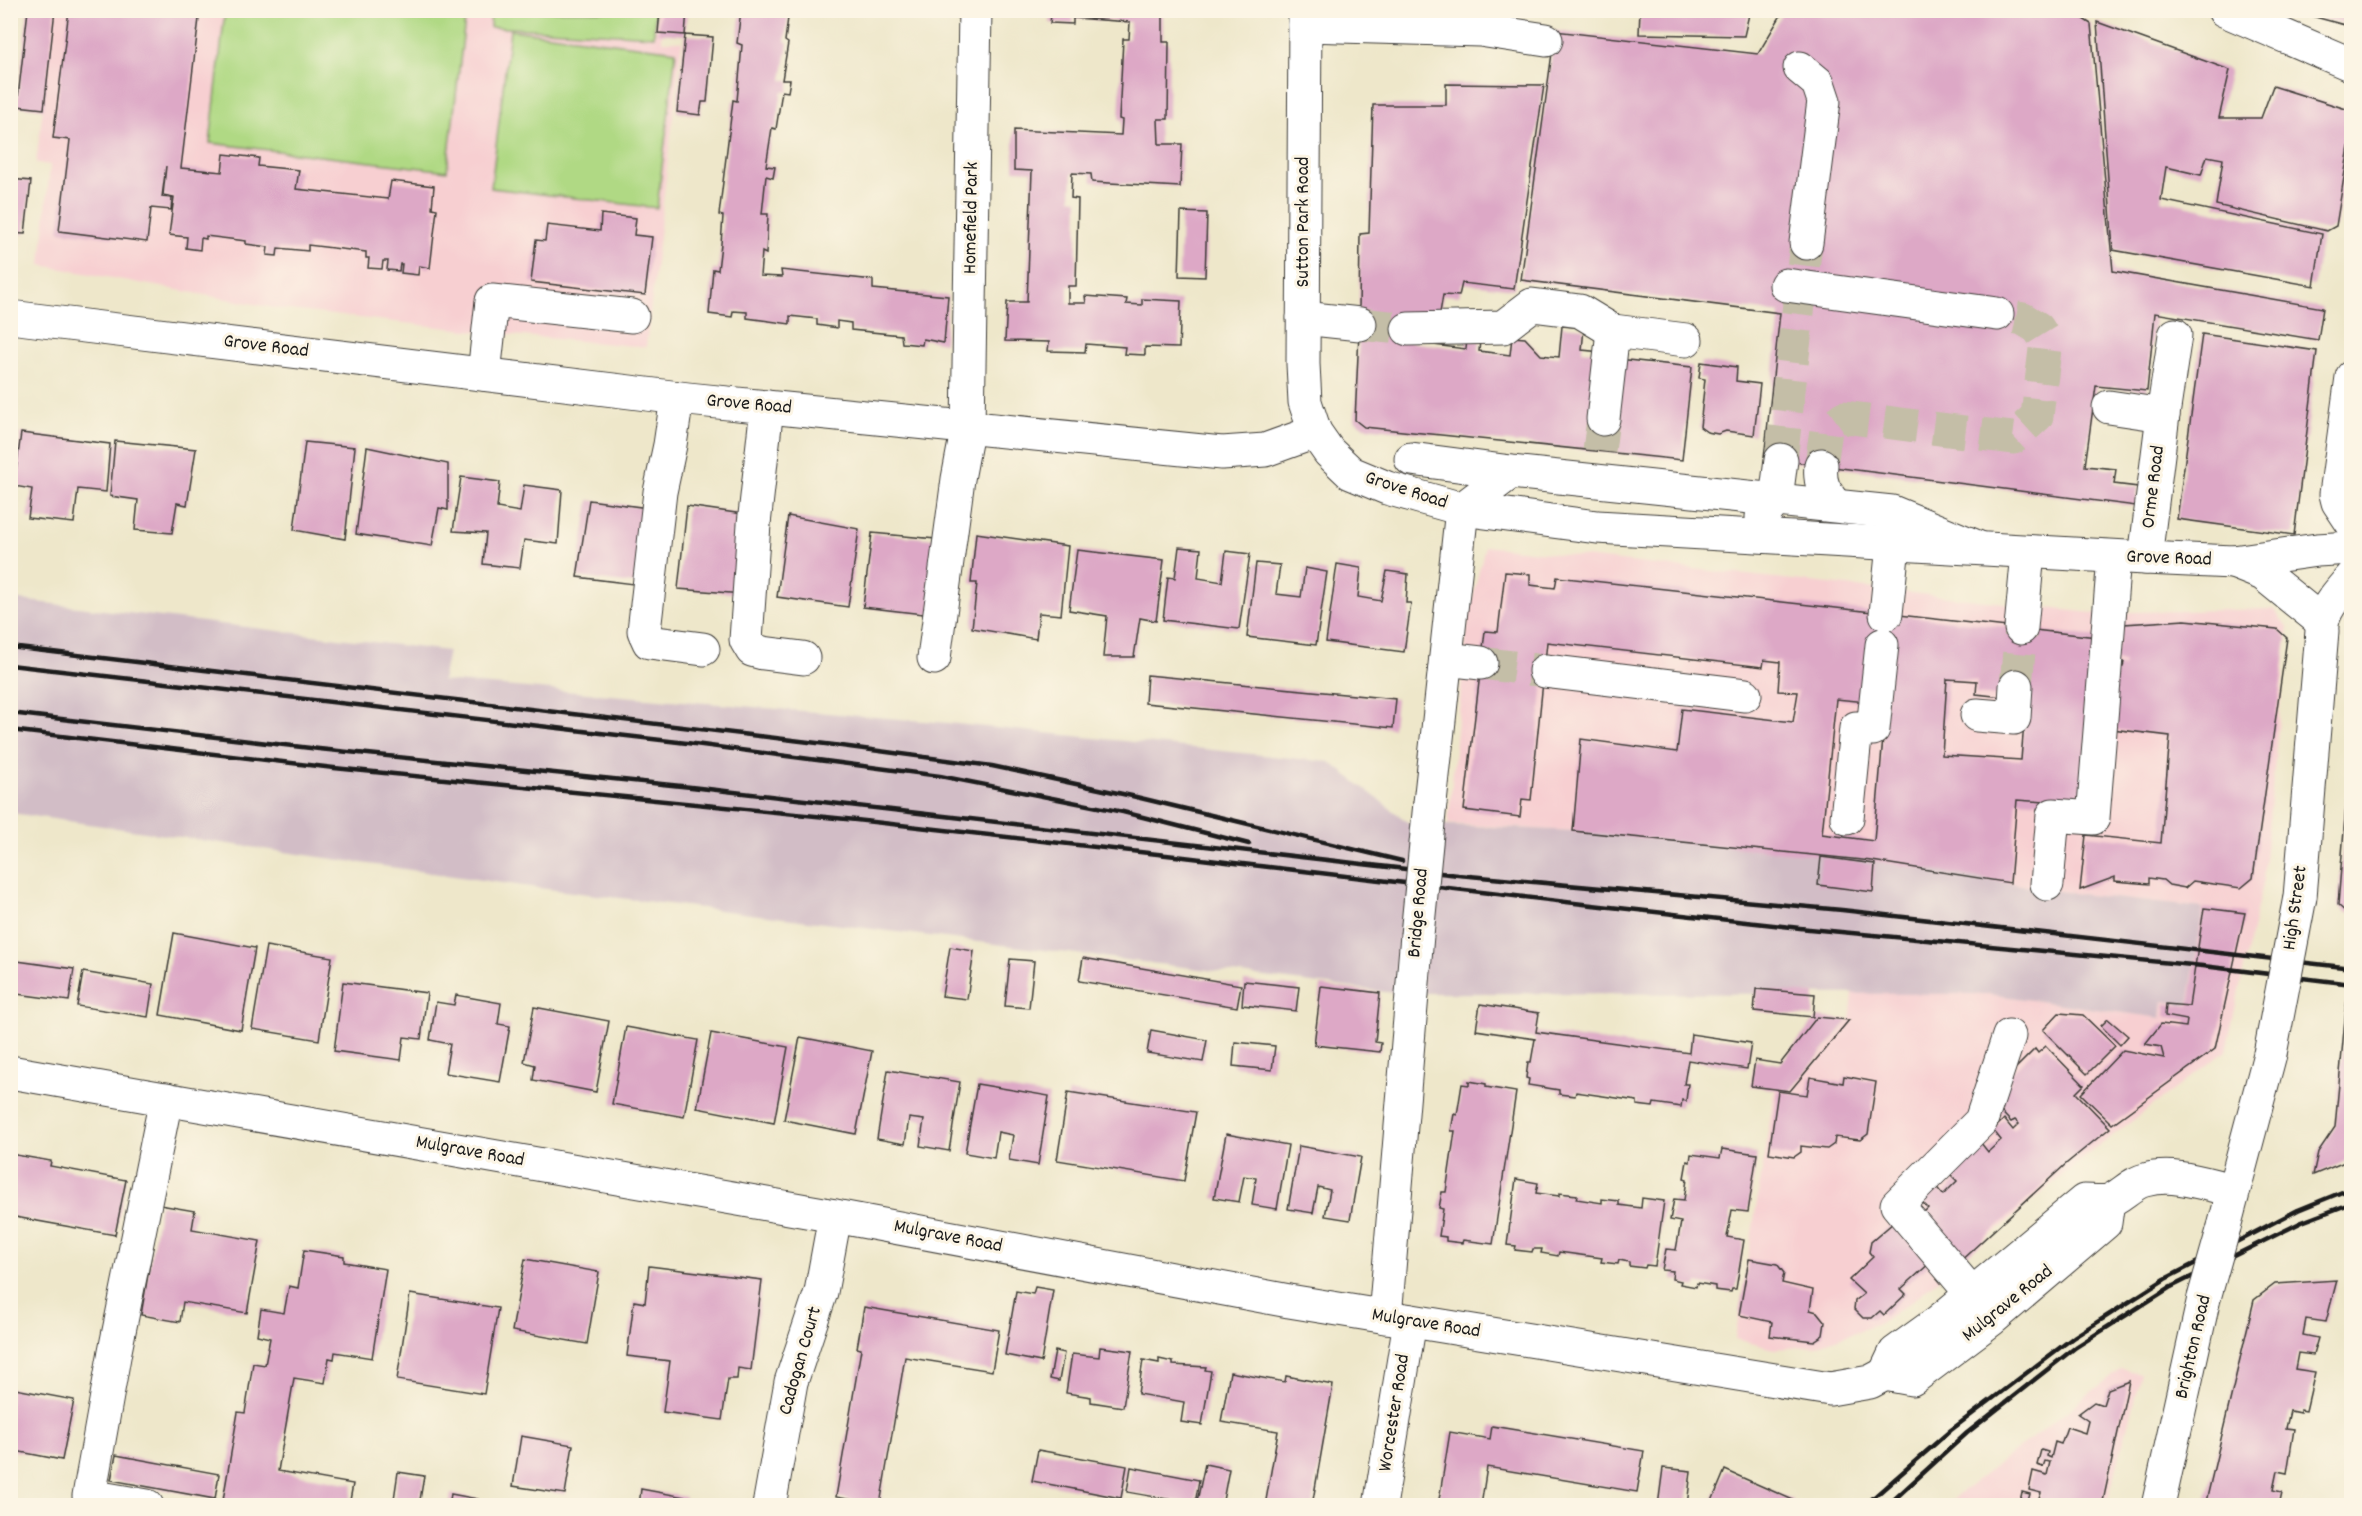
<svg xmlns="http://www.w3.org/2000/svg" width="2362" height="1516" viewBox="0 0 2362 1516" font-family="Dekko,sans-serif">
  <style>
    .built { fill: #f7cfd1 }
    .industrial { fill: #d2bdc6 }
    .green { fill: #b0d984; stroke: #667a50; stroke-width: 1.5 }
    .building { fill: #dda8c6; fill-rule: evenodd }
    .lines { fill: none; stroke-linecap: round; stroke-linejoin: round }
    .minor-tunnel { stroke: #c4bea7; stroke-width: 33; stroke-dasharray: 33 16; stroke-linecap: butt }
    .minor-casing { stroke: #3c3a36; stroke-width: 35 }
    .major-casing { stroke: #3c3a36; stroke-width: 35 }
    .highway-casing { stroke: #3c3a36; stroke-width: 35 }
    .minor { stroke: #fff; stroke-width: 33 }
    .major { stroke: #fff; stroke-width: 33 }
    .highway { stroke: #fff; stroke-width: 33 }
    .rail { stroke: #1c1c1c; stroke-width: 4.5 }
    .minor-bridge-casing { stroke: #3c3a36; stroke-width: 35; stroke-linecap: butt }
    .major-bridge-casing { stroke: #3c3a36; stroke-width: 35; stroke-linecap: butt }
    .minor-bridge { stroke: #fff; stroke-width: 33 }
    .major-bridge { stroke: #fff; stroke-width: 33 }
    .labels { text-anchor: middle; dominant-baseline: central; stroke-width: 6; stroke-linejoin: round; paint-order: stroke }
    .street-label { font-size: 20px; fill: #1c1c1c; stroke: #fcf5e5 }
  </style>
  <rect width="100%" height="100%" fill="#fcf5e5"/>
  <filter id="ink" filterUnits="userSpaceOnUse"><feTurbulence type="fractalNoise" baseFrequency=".0167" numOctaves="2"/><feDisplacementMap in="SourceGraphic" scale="12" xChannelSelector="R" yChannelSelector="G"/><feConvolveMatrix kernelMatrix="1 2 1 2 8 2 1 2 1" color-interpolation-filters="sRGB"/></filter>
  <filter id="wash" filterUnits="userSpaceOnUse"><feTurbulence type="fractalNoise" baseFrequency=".008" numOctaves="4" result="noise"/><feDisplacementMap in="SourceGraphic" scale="24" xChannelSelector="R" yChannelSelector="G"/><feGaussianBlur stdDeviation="1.35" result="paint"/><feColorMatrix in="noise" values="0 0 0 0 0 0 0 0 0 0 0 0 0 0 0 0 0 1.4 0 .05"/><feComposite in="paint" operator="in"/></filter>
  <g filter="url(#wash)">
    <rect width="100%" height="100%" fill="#eee7ca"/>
    <g class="built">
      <path d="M663,10L662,41H682L646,347L501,334L281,309L41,265L50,165L36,163L55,11Z"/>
      <path d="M1485,546L2093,613L2273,609L2288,627L2263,880L2226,1051L2092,1151L1912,1301L1878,1324L1816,1346L1774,1349L1735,1339L1775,1089L1791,1092L1850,1020L1855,979L1988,994L2161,1018L2163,1001L2188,1005L2203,908L2078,894L1872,861L1573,831L1448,824L1468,617Z"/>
      <path d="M2121,1369L2141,1373L2107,1505L1944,1506Z"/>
    </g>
    <path class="industrial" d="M11,599L448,651L442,681L948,723L1330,762L1409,823L1573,831L1872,861L2078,894L2203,908L2188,1005L2163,1001L2161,1018L1988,994L1394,993L531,887L11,813Z"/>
    <g class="green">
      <path d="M225,11H466L447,171L210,143Z"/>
      <path d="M491,11H655L654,36L490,27Z"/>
      <path d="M510,30L676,51L657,208L491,188Z"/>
    </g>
    <g id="blocks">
      <g class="building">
        <path d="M28,10H55L44,109L17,106Z"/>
        <path d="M69,10H200L181,168L222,172L224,154L259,158L258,166L299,170L296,189L388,199L391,181L434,186L432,208L437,209L430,268L419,266L418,275L401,273L402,264H400L399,271L387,270L388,261H383L382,269L368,268L369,258H366V252L308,245V251L278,248L277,256L267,255L268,247L246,244V241L206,236V239L201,238L200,250L186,248L187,237L169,235L174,197L163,195L166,166L162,197L172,198L171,210L151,208L147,242L59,231L70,140L53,138Z"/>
        <path d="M660,10H687L685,35L713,37L707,102H702L700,115L677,112L685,35L658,33Z"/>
        <path d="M741,10H789L785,41L788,43L782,80H790L788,92L782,91L776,129L772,128L766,166L775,167L773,178L766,176L762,214H768L766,254L762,252L760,276L782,277L781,270L873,280V289L948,296L944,343L923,339L922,345L902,343L901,335L851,330V323L837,321V328L817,325V319L790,316V324L747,318V312L733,311L732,317L709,314L713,269L718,270L721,244L723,216L719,215L733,100L737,101L742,45L737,43Z"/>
        <path d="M1012,10H1187V15L1163,13V42H1169L1168,119H1158L1159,144H1182L1180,187L1092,182L1091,174L1072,173L1071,198L1078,199L1076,286H1068V303H1086L1085,296L1127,299L1126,304L1142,305V299L1181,301L1179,348L1145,347V355L1124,354L1125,347L1086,344L1085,352L1048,351L1049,342L1005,341L1007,302H1027L1032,171L1014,170V130L1121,135L1122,120L1119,119L1123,39H1129L1130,22L1073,18V24L1050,23L1051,15L1012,12Z"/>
        <path d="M1640,10H1750L1744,36L1639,34Z"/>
        <path d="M1784,10H2069L2091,24L2113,271L2323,308L2318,340L2155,313L2147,391L2096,386L2085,466L2116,469L2114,484L2138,487L2136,506L1764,458L1780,313L1521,280L1555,31L1758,54Z"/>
        <path d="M2293,10H2352V27L2293,11Z"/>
        <path d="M2097,22L2230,70L2219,118H2261L2273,86L2346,109L2352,116V128L2336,226L2327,231L2216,205L2223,159L2207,156L2201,175L2166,167L2161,200L2322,234L2314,286L2113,250Z"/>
        <path d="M1446,84L1544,85L1514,289L1462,283L1459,296L1443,295L1439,319L1408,342L1466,349L1467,340L1480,341L1479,351L1510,355L1512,337L1525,338L1541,355L1559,357L1562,326L1584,328L1582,350L1602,352L1618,359L1692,367L1682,460L1364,427L1355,420L1360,312H1373L1359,311L1360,234L1369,233L1373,105H1446Z"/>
        <path d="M10,179L31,181L25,234L10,233Z"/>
        <path d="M1181,212L1207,213L1205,277L1179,276Z"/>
        <path d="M601,214L636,218L634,235L652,237L645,295L531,282L536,240L545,241L547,225L600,231Z"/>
        <path d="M2202,334L2317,351L2294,535L2177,519Z"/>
        <path d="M1701,362L1737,367L1736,381L1760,384L1754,435L1726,431L1718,434L1707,432L1700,427L1705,379L1699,378Z"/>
        <path d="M21,433L110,444L106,492L78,489L74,523L28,518L32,489L14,486Z"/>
        <path d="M115,441L196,449L187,505L177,503L172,533L135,530L138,500L110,496Z"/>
        <path d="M305,442L355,447L345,539L294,530Z"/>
        <path d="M367,447L448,464V510L439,508L432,546L356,534Z"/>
        <path d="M461,477L500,482L497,508L520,512L524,485L562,490L558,544L524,540L520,568L483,564L486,533L453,531Z"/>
        <path d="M589,500L670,511L658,587L577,577Z"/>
        <path d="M687,506L764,517L757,595L678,589Z"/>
        <path d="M788,516L859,529L848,607L777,597Z"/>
        <path d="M872,533L957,541L949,617L863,607Z"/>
        <path d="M976,533L1068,546L1061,615L1039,613L1036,639L972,628L977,583H971Z"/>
        <path d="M1179,547L1201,549L1198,578L1222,582L1226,551L1250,554L1239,629L1163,620L1168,577L1175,578Z"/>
        <path d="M1077,550L1164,560L1156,621L1140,618L1134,657H1103L1107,616L1069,610Z"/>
        <path d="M1256,563L1280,565L1276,594L1301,597L1305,568L1327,572L1316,645L1247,637Z"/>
        <path d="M1337,564L1361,568L1358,597L1381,601L1387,571L1408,574L1406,603H1411L1404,652L1326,642Z"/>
        <path d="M1505,572L1530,574V585L1555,588L1557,577L2097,637L2084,805L2017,800L2010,883L1872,861L1573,831L1581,739L1677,752L1682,709L1793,722L1798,692L1778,691L1780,662L1764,660L1763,667L1547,642L1531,800L1522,799L1520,817L1464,810L1485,631L1498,632ZM1891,646L1874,841L1822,834L1836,699L1867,702ZM1947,679L1977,681L1976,694L2003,697L2027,686L2021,760L1942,755Z"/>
        <path d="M2185,620L2277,629L2287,638L2253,878L2241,888L2193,881L2185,888L2169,885L2163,880L2149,878V884L2115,881V877L2080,890L2086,835L2161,843L2170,736L2112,729L2115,667H2123L2124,662L2115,661L2124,624Z"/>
        <path d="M1147,675L1396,699L1393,728L1145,703Z"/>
        <path d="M2350,755H2352V913H2347L2338,905Z"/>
        <path d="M1821,857L1875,864L1873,892L1818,885Z"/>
        <path d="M2204,908L2245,913L2215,1049L2112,1124L2081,1094L2123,1050L2164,1058L2161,1047L2145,1044L2161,1024L2186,1027L2187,1020L2165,1016L2166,1004L2189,1006Z"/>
        <path d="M174,933L255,948L241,1030L160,1015Z"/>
        <path d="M266,946L332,957L319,1040L252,1029Z"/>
        <path d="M950,947L974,951L967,999L942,996Z"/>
        <path d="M1083,958L1241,985L1237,1007L1079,981Z"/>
        <path d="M1010,959L1034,961L1029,1008L1005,1006Z"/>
        <path d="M10,960L74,969L69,1001L10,993Z"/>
        <path d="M2350,965L2352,1159L2313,1175L2318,1152L2335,1127Z"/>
        <path d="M83,972L153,984L148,1017L77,1006Z"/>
        <path d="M1244,981L1299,987L1296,1011L1242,1005Z"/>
        <path d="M343,982L427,993L421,1039L404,1037L401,1060L334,1051Z"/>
        <path d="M1321,986L1380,993L1375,1042L1381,1043L1380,1052L1314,1045Z"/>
        <path d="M1756,989L1815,994L1813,1017L1754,1011Z"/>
        <path d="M456,995L501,1003L498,1024L510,1026L500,1082L445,1073L450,1044L430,1040L436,1002L454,1005Z"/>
        <path d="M1480,1004L1539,1013L1536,1032L1689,1053L1691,1034L1751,1043L1747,1069L1688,1060L1684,1084H1688L1686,1101L1682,1100L1681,1107L1654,1103L1653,1107L1637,1105V1101L1576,1092L1575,1096L1559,1094V1090L1528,1085L1529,1079L1526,1078L1528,1062H1531L1535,1039L1476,1030Z"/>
        <path d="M534,1007L609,1021L596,1092L533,1080L535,1065L524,1062Z"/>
        <path d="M2059,1013L2083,1015L2115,1046L2087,1074L2043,1030Z"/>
        <path d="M1817,1017L1849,1020L1790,1091L1751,1086L1755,1060L1780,1064Z"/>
        <path d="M2108,1019L2128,1036L2120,1045L2101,1026Z"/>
        <path d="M626,1027L698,1040L684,1117L612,1104Z"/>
        <path d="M1151,1030L1207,1040L1203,1062L1147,1053Z"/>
        <path d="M711,1033L788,1047L774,1123L697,1108Z"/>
        <path d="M800,1037L872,1051L856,1134L784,1120Z"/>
        <path d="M1235,1042L1275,1046L1272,1070L1233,1066Z"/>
        <path d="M2046,1046L2084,1085L2076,1093L2110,1128L2067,1163L1957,1264L1917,1219L1928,1208L1920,1200L1935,1185L1943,1195L1957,1181L1949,1173L1981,1143L1988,1152L2001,1140L1993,1130L2004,1119L2013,1130L2019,1124L2015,1120L2011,1122L1991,1101L2012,1081L2007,1077L2035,1049L2038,1053Z"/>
        <path d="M888,1070L960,1082L949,1151L920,1146L924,1120L909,1118L905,1144L877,1139Z"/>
        <path d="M1844,1076L1876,1082L1868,1134L1860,1140L1835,1137L1834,1144L1827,1149L1801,1146V1152L1794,1157L1769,1153L1778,1091L1807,1095L1810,1077L1843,1083Z"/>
        <path d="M1469,1081L1486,1084V1087L1516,1092L1493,1244L1463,1240L1462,1243L1446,1241V1237L1439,1236L1443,1209L1439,1208L1442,1192H1446L1455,1131H1451L1454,1114L1457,1115L1462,1084L1469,1085Z"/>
        <path d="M977,1084L1049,1096L1038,1165L1009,1160L1013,1135L998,1132L994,1158L965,1153Z"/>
        <path d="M1068,1092L1196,1112L1184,1181L1057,1160Z"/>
        <path d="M1226,1134L1288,1145L1277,1209L1252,1205L1256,1178L1244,1176L1239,1202L1214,1198Z"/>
        <path d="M1299,1146L1361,1157L1350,1220L1325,1216L1330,1190L1318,1187L1313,1213L1288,1209Z"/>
        <path d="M1722,1149L1757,1154L1748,1212L1732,1210L1727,1237L1744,1240L1736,1289H1732L1731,1292L1715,1290V1286L1697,1283L1696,1287L1680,1284L1681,1281L1672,1279L1673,1271L1662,1270L1666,1249L1676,1250L1681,1222L1670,1220L1674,1199L1684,1200L1687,1179L1684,1178L1687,1161L1690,1162L1691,1154L1720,1158Z"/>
        <path d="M10,1154L51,1161L50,1166L126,1180L115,1235L10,1216Z"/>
        <path d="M1516,1179L1538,1183L1536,1193L1559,1196V1193L1577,1195L1576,1199L1602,1203V1199L1619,1201V1205L1641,1208L1642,1198L1664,1201L1655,1266L1646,1265L1645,1268L1629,1266V1262L1619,1260L1618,1264L1601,1262L1602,1258L1559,1252L1558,1256L1541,1253L1542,1249H1533L1532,1252L1515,1250L1516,1246L1507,1245Z"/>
        <path d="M160,1205L195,1211L192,1229L260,1241L247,1313L183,1302L180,1322L141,1315Z"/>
        <path d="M1893,1223L1931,1262L1901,1289L1906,1294L1884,1315L1880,1311L1872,1318H1863L1854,1309L1855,1301L1864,1294L1849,1280L1873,1257L1869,1252L1871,1242Z"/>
        <path d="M304,1250L344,1256V1262L386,1269L372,1358L335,1352L334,1359L329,1358L325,1383L294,1378L278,1471L353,1484L349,1506H222L238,1412L245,1413L253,1363L265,1365L270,1338L257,1335L261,1309L284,1313L289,1286L298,1288Z"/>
        <path d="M525,1259L599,1272L587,1344L512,1331Z"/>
        <path d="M1749,1259L1777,1264L1784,1273L1782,1283L1813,1290L1810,1310L1817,1312L1825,1322L1823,1335L1814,1341L1770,1336L1772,1322L1739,1315Z"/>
        <path d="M649,1266L762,1280L751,1370L738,1368L737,1379H728L722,1420L663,1412L670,1361L627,1356L634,1301L645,1303Z"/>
        <path d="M2337,1280L2326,1322L2306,1319L2303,1335L2318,1338L2313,1355L2298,1353L2295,1369L2315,1372L2306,1411L2300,1410V1413L2290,1411L2286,1428L2294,1429L2287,1473L2277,1471L2273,1490L2282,1492L2279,1506H2205L2254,1300L2275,1284Z"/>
        <path d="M1035,1287L1053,1290L1041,1362L1005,1355L1016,1291L1033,1294Z"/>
        <path d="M410,1294L498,1308L484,1394L397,1380Z"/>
        <path d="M864,1307L999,1330L992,1371L905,1357L880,1505L836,1497L861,1349L857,1348Z"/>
        <path d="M1100,1347L1132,1351L1123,1407L1091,1402V1397L1066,1393L1072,1354L1099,1357Z"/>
        <path d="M1055,1351L1064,1353L1059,1381L1050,1379Z"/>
        <path d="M1159,1359L1173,1362V1365L1206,1367L1205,1370L1211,1371L1202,1425L1181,1422L1184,1402L1138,1394L1143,1360L1159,1363Z"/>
        <path d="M1230,1372L1285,1382L1286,1376L1333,1385L1312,1506H1265L1278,1431L1221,1422Z"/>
        <path d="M2129,1381L2102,1506H2019L2022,1492L2030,1494L2028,1501L2037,1504L2041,1493L2029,1490L2033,1471L2047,1475L2050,1462L2045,1461L2043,1467L2037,1465L2041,1450L2048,1452L2047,1456L2051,1458L2055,1442L2061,1444L2067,1427L2085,1433L2088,1421L2078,1414L2094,1402L2103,1405L2108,1389Z"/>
        <path d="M10,1388L74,1400L62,1460L10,1450Z"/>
        <path d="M1492,1426L1644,1451L1637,1492L1487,1467L1481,1506H1438L1450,1432L1490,1439Z"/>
        <path d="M521,1436L573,1445L565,1494L513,1486Z"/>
        <path d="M1038,1450L1127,1466L1121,1498L1032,1481Z"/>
        <path d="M116,1455L219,1474L215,1499L111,1480Z"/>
        <path d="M1205,1464L1229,1469L1222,1506H1196Z"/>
        <path d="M1131,1467L1199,1480L1195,1504L1127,1492Z"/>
        <path d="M1663,1468L1691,1471L1687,1506H1658Z"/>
        <path d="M1725,1470L1793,1500L1791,1506H1710Z"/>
        <path d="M398,1472L424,1476L419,1506H393Z"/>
        <path d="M641,1489L685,1497L684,1506H639Z"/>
        <path d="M451,1494L478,1499L477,1506H449Z"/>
      </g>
    </g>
  </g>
  <g filter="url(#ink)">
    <use href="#blocks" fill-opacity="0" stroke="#3c3a36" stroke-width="1.5"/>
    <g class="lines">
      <g class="minor-tunnel">
        <path d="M1360,324L1408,329"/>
        <path d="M1599,451L1603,419"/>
        <path d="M1781,460L1806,243"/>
        <path d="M1821,465L1826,430L1844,417L2013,438L2037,416L2046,341L2038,328L2023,319L1997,314"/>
        <path d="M1481,663L1545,671"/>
        <path d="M2016,686L2021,628"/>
      </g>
      <g class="minor-casing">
        <g id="minor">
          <path d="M1305,25L1480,30L1546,40"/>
          <path d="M1800,68L1818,83L1824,101L1806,243"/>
          <path d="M1786,285L1997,314"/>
          <path d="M10,317L688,399L1222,453L1265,450L1315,432"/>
          <path d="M1303,318L1360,324"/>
          <path d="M1408,329L1503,327L1532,305L1580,311L1613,331"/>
          <path d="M484,374L492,301L632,316"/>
          <path d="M2352,377L2336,494L2338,502L2352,523"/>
          <path d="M677,398L670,445L660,492L644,631L649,642L703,649"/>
          <path d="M767,407L754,524L746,640L752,650L763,653L803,658"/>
          <path d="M2109,407L2163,415L2175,335"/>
          <path d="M1603,419L1613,331L1686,340"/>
          <path d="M1411,459L1511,472"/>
          <path d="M1821,465C1819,483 1824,491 1835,505"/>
          <path d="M1762,517L1776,499L1781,460"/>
          <path d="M2145,558L2163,415"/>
          <path d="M1886,614L1893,545"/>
          <path d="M2021,628L2028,552"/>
          <path d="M934,658L958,479L968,426L975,10"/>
          <path d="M1446,659L1481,663"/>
          <path d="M1545,671L1745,695"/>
          <path d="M1977,715L2014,718L2016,686"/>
          <path d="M1430,803L1462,509L1511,472L1892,512L1977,547"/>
          <path d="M1847,818L1856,728L1873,729L1882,645"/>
          <path d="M2047,884L2053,815L2093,818L2114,557"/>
          <path d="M10,1072L835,1216L1289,1301L1830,1389L1870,1382L1885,1374L1912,1379L1992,1319L2105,1223L2108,1201"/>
          <path d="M1984,1308L1897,1205L1981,1121L2009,1036"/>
          <path d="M1385,1317L1417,935"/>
          <path d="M1885,1374L1895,1353L1938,1322L2084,1201C2091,1201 2101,1202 2108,1201C2121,1197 2131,1183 2145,1180C2174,1172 2205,1184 2233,1190"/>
          <path d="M147,1506L89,1496L115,1351L166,1099"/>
          <path d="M769,1506L791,1382L821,1292L835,1216"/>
          <path d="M1380,1506L1410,1321"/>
        </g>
      </g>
      <g class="major-casing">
        <g id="major">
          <path d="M2233,562L2263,574L2321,621"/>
          <path d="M2300,897L2322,631C2320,612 2339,592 2352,577"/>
          <path d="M2224,1227L2270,1054"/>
          <path d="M2158,1506L2204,1298"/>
        </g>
      </g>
      <g class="highway-casing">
        <g id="highway">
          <path d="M1305,10L1303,364L1305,402L1315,432L1329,452L1351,473L1387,488L1462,509L1597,527L2145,558L2233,562L2317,550L2352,548"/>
          <path d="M2224,10L2352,65"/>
        </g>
      </g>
      <use href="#minor" class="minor"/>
      <use href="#major" class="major"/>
      <use href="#highway" class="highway"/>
      <g class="rail">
        <path d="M10,647L834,745L992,766L1132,796L1402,861"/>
        <path d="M10,665L687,743L940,776L1123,812L1249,844"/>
        <path d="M10,713L319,749L691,787L1458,875L1842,910L2352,968"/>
        <path d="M10,730L334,768L856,820L1184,857L1583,904L1809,929L2203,966L2352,984"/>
        <path d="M1864,1506L1951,1430L2074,1337L2165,1279L2298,1210L2352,1188"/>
        <path d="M1887,1506L1967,1433L2076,1347L2169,1288L2302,1222L2352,1203"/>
      </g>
      <g class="minor-bridge-casing">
        <path id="minor-bridge" d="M1417,935L1430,803"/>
      </g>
      <g class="major-bridge-casing">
        <g id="major-bridge">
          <path d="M2270,1054L2300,897"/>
          <path d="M2204,1298L2224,1227"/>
        </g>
      </g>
      <use href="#minor-bridge" class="minor-bridge"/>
      <use href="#major-bridge" class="major-bridge"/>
    </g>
  </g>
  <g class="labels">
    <g class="street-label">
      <text transform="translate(972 218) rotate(-89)">Homefield Park</text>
      <text transform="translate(1304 222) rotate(-90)">Sutton Park Road</text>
      <text transform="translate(266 347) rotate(7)">Grove Road</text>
      <text transform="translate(749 405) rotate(5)">Grove Road</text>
      <text transform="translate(2154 487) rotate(-83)">Orme Road</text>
      <text transform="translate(1406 491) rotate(18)">Grove Road</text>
      <text transform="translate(2169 559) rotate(2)">Grove Road</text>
      <text transform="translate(2296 908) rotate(-82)">High Street</text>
      <text transform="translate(1419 913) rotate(-85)">Bridge Road</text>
      <text transform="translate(470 1152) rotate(10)">Mulgrave Road</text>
      <text transform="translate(948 1237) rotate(11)">Mulgrave Road</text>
      <text transform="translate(2008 1304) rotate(-39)">Mulgrave Road</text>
      <text transform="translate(1426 1324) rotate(9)">Mulgrave Road</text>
      <text transform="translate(2194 1347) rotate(-77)">Brighton Road</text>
      <text transform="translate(801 1361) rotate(-74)">Cadogan Court</text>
      <text transform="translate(1395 1413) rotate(-81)">Worcester Road</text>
    </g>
  </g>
  <rect width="2362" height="1516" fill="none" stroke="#fcf5e5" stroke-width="36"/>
</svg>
